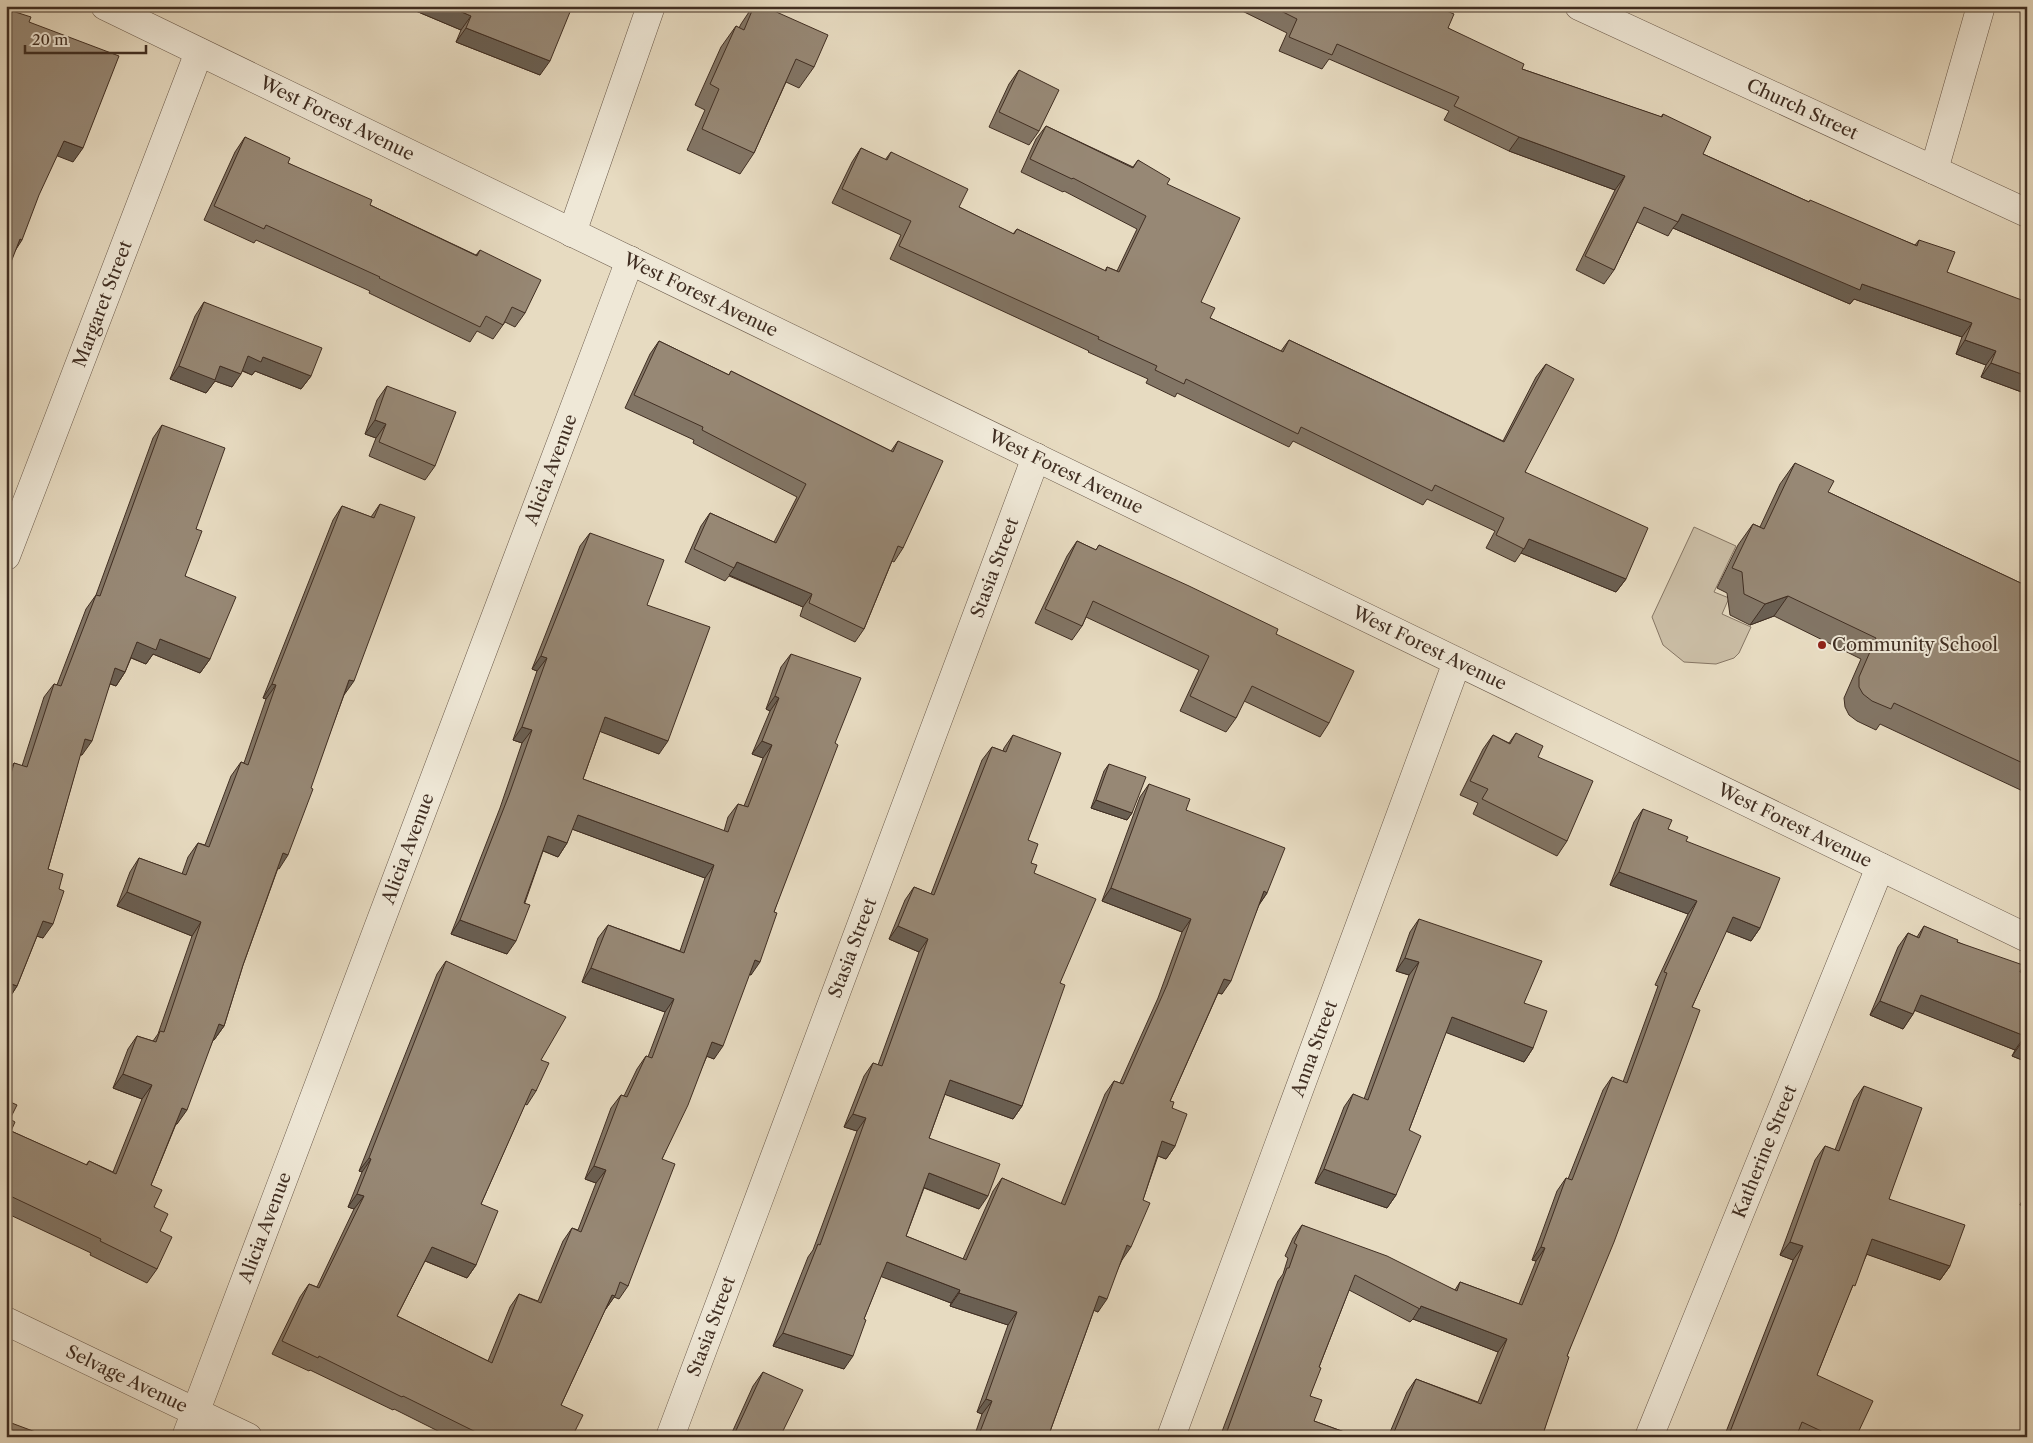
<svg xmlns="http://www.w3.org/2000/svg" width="2033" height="1443" viewBox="0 0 2033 1443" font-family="'Libre Caslon Text',serif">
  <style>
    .green { fill: #cbbea6; stroke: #867664 }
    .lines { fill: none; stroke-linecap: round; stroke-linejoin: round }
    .minor-casing { stroke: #6a594a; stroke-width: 29 }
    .minor { stroke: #efe8d7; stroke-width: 28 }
    .wall { fill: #827565; stroke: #402e22 }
    .shaded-wall { fill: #6a5f52; stroke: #402e22 }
    .building { fill: #978875; stroke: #402e22 }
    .poi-dot { fill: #8f2418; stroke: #efe8d7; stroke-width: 2 }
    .labels { text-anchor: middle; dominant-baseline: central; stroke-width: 4; stroke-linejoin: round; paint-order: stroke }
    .street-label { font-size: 18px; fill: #402e22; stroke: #efe8d7 }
    .poi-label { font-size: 18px; fill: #402e22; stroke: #efe8d7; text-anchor: start }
  </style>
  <rect width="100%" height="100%" fill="#e7dbc1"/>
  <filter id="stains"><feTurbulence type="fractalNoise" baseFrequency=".004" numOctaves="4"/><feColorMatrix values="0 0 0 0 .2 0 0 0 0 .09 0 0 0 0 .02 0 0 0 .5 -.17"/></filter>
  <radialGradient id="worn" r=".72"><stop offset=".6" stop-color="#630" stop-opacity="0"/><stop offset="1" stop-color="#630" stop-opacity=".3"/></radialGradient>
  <path class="green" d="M1694,527L1736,546L1714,592L1729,598L1722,614L1751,627L1739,653L1734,658L1716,664L1684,662L1663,645L1652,617Z"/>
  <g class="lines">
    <g class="minor-casing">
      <g id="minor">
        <path id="s1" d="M105,6L2027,938"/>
        <path id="s2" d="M1579,6L2027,213"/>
        <path d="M1934,170L1981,6"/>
        <path d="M572,233L651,6"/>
        <path id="s3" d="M6,556L199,52"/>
        <path id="s4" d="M6,1321L248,1437"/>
        <path id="s5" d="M186,1437L630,260"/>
        <path id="s6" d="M670,1437L1036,457"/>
        <path id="s7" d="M1171,1437L1457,662"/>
        <path id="s8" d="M1649,1437L1880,867"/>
      </g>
    </g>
    <use href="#minor" class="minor"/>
  </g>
  <g class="wall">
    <path d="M404,6H556L540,75L456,42L461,30Z"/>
    <path d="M753,6H763L814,67L799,88L786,82L754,153L740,174L687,150L705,110L695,105L721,47L736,26L739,28L741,24Z"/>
    <path d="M1232,6H1398L1402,8L1403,6H1435L1448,28L1522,69L1661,117L1663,114L1703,154L1809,202L1915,245L1919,240L1947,272L2027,394L1981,377L1986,365L1956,354L1962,337L1854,299L1850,304L1673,228L1668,236L1637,222L1614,270L1604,284L1576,270L1615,190L1509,151L1444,120L1449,111L1329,59L1322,69L1279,51L1287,33Z"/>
    <path d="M1019,70L1039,131L1029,145L989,127L1009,84Z"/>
    <path d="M1046,126L1133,167L1138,160L1167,184L1201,302L1210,318L1281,351L1289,340L1503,441L1536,377L1546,364L1525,472L1626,579L1616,592L1521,553L1515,562L1486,548L1495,531L1427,499L1423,505L1293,441L1289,447L1177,393L1175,397L1146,383L1148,379L1088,352L1089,351L890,259L901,235L832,203L852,162L861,148L885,160L891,152L959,207L1013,234L1017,229L1105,271L1107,267L1117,271L1137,229L1064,191L1063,192L1021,172L1036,139Z"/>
    <path d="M245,137L288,163L370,205L476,255L480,250L525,313L515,327L505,322L493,339L477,331L470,342L369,293L370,291L256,240L254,243L204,220L235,152Z"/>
    <path d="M204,302L311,376L301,389L255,371L252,375L242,371L232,387L215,381L206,393L170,379L195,316Z"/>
    <path d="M659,341L729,375L731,371L891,451L898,441L903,548L894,562L892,561L864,629L855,642L800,616L803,607L729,576L725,581L685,562L701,526L710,513L774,542L797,497L693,443L694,440L625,408L650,354Z"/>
    <path d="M387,386L435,466L425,480L369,456L376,438L365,434L377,400Z"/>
    <path d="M162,425L196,529L185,576L210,659L200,673L153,654L146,664L131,658L125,672L116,686L110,684L82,755H80L48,869L43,938L37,936L17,986L8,1000L6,999V775L14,763L22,766L44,697L54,684L57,685L86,609L96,595L153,438Z"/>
    <path d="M1795,463L1828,492L2027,586V793L1880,724L1876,730L1857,721L1849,715L1845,707L1844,698L1861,659L1774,616L1750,625L1730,615L1727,593L1717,588L1738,545L1753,524L1760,527L1780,484Z"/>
    <path d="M380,504L344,695L279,869L278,868L243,965L224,1026L214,1040H213L177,1124H176L151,1185L154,1207L160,1231L157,1269L147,1283L90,1255L91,1253L6,1213V1100L10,1119L11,1131L86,1165L89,1161L113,1172L142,1099L113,1088L128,1049L137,1036L153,1041L158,1034L192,936L117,906L130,872L139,858L182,874L188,857L198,843L205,845L231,776L241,762L244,763L266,699L263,698L333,520L342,506L371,517Z"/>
    <path d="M590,533L647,605L659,754L600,731L583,779L724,831L728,817L738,804L744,806L763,758L752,754L770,711L766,709L781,667L791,654L835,743L751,975L749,974L714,1059L707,1056L662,1159L628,1286L619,1299L614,1297L605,1310L561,1405L572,1437H450L394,1409L393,1410L310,1370L309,1371L272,1354L300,1297L309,1284L317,1287L354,1209L348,1207L362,1172L359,1171L437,974L446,961L541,1060L536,1091L527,1105L525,1104L481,1204L476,1265L467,1278L425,1261L397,1316L488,1361L510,1307L519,1294L538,1301L563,1241L572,1228L578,1230L596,1183L585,1179L611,1108L621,1095L624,1096L637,1069L646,1056L648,1057L665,1012L582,982L598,938L608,925L680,951L705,878L572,829L567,843L558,857L543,851L507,954L451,934L500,808L522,743L513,740L537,671L532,669L580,546Z"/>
    <path d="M1077,541L1096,550L1099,545L1276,634L1329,723L1320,737L1244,701L1236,718L1226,732L1180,711L1199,670L1086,617L1082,626L1072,640L1035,623L1067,556Z"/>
    <path d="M1516,733L1538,757L1567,841L1557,856L1473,814L1478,803L1460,795L1483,749L1493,735L1509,743Z"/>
    <path d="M1013,735L1031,863L1060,983L1022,1106L1013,1119L945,1094L929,1138L979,1209L924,1188L906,1236L963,1259L993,1191L1002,1178L1061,1204L1105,1094L1114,1081L1120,1083L1158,998L1182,932L1102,901L1140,797L1149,784L1186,810L1267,893L1259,905L1222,994L1218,993L1170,1101L1172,1108L1175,1146L1166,1159L1158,1156L1122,1260L1098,1312L1094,1310L1048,1437H974L982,1414L977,1412L1008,1325L950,1306L951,1303L881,1276L844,1369L773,1346L808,1257L813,1250L857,1131L844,1127L864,1076L873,1063L878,1065L919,952L889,939L905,900L914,887L931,894L982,760L992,747L1003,751L1004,748Z"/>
    <path d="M1109,764L1132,813L1127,820L1091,808L1104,771Z"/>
    <path d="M1643,809L1668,829L1686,841L1760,928L1751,941L1726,931L1692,1007L1567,1356L1542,1437H1388L1407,1392L1416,1379L1478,1402L1498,1352L1413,1319L1410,1322L1349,1290L1319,1367L1310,1396L1314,1421L1358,1437H1220L1278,1281L1283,1274L1288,1258L1285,1256L1293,1238L1302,1225L1455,1290L1460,1282L1519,1304L1536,1261L1532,1260L1557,1191L1566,1178L1568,1179L1603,1090L1612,1077L1623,1082L1658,986L1655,985L1688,914L1610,885L1634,822Z"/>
    <path d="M1419,919L1524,1003L1533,1048L1524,1062L1446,1032L1409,1130L1396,1195L1387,1208L1315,1183L1344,1107L1353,1094L1364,1099L1409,975L1396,971L1410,932Z"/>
    <path d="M1924,926L2027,975V1062L2012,1056L2015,1050L1915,1010L1913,1014L1903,1029L1870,1015L1898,947L1908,933L1917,937Z"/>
    <path d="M1864,1086L1889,1199L1950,1266L1940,1280L1867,1254L1849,1294L1817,1375L1856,1437H1724L1793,1260L1780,1255L1815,1160L1825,1146L1835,1150L1854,1100Z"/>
    <path d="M2027,1190V1208L2020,1205Z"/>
    <path d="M763,1372L780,1437H730L753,1386Z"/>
  </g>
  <g class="shaded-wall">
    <path d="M404,6H448L471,16L461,30Z"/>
    <path d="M466,28L550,61L540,75L456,42Z"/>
    <path d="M1519,137L1625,176L1615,190L1509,151Z"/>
    <path d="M64,141L83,148L73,162L55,155Z"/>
    <path d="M1682,214L1862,284L1972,323L1962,337L1854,299L1850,304L1673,228L1678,222Z"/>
    <path d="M20,239L22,240L13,254Z"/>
    <path d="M1965,340L1996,351L1986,365L1956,354Z"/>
    <path d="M248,356L263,357L311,376L301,389L255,371L252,375L239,369Z"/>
    <path d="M1991,363L2027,376V394L1981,377Z"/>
    <path d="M179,366H220L241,374L232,387L215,381L206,393L170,379Z"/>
    <path d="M375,420L386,424L376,438L365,434Z"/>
    <path d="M1529,539L1626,579L1616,592L1521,553Z"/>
    <path d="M737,562L812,594L803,607L729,575L734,568Z"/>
    <path d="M1788,596L1774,616L1750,625L1765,604Z"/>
    <path d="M160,639L210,659L200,673L153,654L146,664L127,656L137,642Z"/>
    <path d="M541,656L547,658L537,671L532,669Z"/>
    <path d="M115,668L125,672L116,686L106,682Z"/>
    <path d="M349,680L354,681L344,695Z"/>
    <path d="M272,684L276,685L266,699L263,698Z"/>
    <path d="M775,696L779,698L770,711L766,709Z"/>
    <path d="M605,717L668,741L659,754L596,730Z"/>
    <path d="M522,727L532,730L522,743L513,740Z"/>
    <path d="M85,739L92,741L82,755L75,753Z"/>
    <path d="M762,741L772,745L763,758L752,754Z"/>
    <path d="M1096,800L1132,813L1127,820L1091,808Z"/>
    <path d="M578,815L714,865L705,878L569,828Z"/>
    <path d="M548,836L567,843L558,857L539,849Z"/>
    <path d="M283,853L288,855L279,869L274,867Z"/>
    <path d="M1619,872L1697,901L1688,914L1610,885Z"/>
    <path d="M1111,888L1191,919L1182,932L1102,901Z"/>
    <path d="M1264,891L1267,893L1258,906Z"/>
    <path d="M127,892L201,922L192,936L117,906Z"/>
    <path d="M1733,917L1760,928L1751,941L1723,930Z"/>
    <path d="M460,920L516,941L507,954L451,934Z"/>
    <path d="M43,921L53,924L43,938L33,935Z"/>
    <path d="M898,926L928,939L919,952L889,939Z"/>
    <path d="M1405,958L1419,962L1409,975L1396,971Z"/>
    <path d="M755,960L760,962L751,975L746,973Z"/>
    <path d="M591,968L674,999L665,1012L582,982Z"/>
    <path d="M1224,979L1231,981L1222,994L1215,992Z"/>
    <path d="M6,982L17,986L8,1000L6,999Z"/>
    <path d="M1921,995L2025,1036L2015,1050L1911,1009Z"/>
    <path d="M1880,1001L1913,1014L1903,1029L1870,1015Z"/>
    <path d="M1452,1017L1533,1048L1524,1062L1442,1031Z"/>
    <path d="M219,1024L224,1026L214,1040L209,1038Z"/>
    <path d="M712,1042L723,1046L714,1059L703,1055Z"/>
    <path d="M2022,1042L2027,1044V1062L2012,1056Z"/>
    <path d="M123,1074L152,1085L142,1099L113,1088Z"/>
    <path d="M950,1080L1022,1106L1013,1119L941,1093Z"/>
    <path d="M182,1108L187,1110L177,1124L172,1122Z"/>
    <path d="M853,1114L866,1118L857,1131L844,1127Z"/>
    <path d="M1162,1141L1175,1146L1166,1159L1153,1154Z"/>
    <path d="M369,1158L371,1159L362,1172L359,1171Z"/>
    <path d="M594,1166L606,1170L596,1183L585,1179Z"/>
    <path d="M1324,1169L1396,1195L1387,1208L1315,1183Z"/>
    <path d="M929,1173L988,1196L979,1209L920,1186Z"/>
    <path d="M357,1194L364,1196L354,1209L348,1207Z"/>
    <path d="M1872,1239L1950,1266L1940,1280L1863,1253Z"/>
    <path d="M1790,1242L1803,1246L1793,1260L1780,1255Z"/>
    <path d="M1127,1245L1131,1247L1122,1260L1118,1258Z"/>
    <path d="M432,1247L476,1265L467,1278L423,1260Z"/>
    <path d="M1541,1247L1545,1248L1536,1261L1532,1260Z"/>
    <path d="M887,1262L960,1290L951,1303L877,1275Z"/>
    <path d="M959,1293L1017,1312L1008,1325L950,1306Z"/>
    <path d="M612,1295L615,1296L605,1310Z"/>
    <path d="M1099,1296L1107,1299L1098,1312L1090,1309Z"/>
    <path d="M1421,1306L1507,1339L1498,1352L1413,1319Z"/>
    <path d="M783,1333L853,1356L844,1369L773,1346Z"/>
    <path d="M986,1399L992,1401L982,1414L977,1412Z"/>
  </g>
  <g class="building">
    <path d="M448,6H556L570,12L550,61L466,28L471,16Z"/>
    <path d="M754,6H763L828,35L814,67L796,59L754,153L702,129L719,89L710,84L736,26L744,30Z"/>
    <path d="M1271,6H1398L1405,9L1406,6H1435L1454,14L1448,28L1524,64L1522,69L1662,117L1663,114L1711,137L1703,154L1809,202L1810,200L1917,246L1919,240L1955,252L1947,272L2027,302V376L1991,363L1996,351L1965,340L1972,323L1862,284L1860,290L1682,214L1678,222L1644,207L1614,270L1585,256L1625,176L1519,137L1454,106L1459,97L1337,44L1332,55L1289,37L1297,19Z"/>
    <path d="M6,9L31,17L29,22L119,56L83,148L64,141L39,195L22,240L20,239L6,275Z"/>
    <path d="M1019,70L1059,90L1039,131L999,112Z"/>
    <path d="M1046,126L1133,168L1138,160L1170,179L1167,184L1240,218L1201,302L1215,308L1210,318L1283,352L1289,340L1504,442L1546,364L1574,379L1525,472L1648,528L1626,579L1529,539L1524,549L1496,535L1504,518L1435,485L1432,491L1301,427L1298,434L1186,379L1184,384L1155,370L1157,366L1098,339L1099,337L899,246L911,221L842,189L861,148L887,160L891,152L968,189L959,207L1014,234L1017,229L1106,271L1107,267L1119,272L1146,216L1073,178L1072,179L1030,159Z"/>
    <path d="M245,137L290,158L288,163L372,200L370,205L477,256L480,250L541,280L525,313L512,307L503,325L486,316L480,327L379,278L380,277L266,225L264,229L214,206Z"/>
    <path d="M204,302L322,348L311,376L263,357L261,362L248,356L241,374L220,366L215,380L179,366Z"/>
    <path d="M659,341L729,375L731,371L893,452L898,441L943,461L903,548L898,546L864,629L809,603L812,594L737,562L734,568L694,549L710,513L776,543L806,484L702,430L703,427L634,395Z"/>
    <path d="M387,386L456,412L435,466L379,442L386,424L375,420Z"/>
    <path d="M162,425L225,448L196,529L202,531L185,576L236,597L210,659L160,639L156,650L137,642L125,672L115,668L92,741L85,739L48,869L63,874L59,889L64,891L53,924L43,921L17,986L6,982V792L14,763L27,767L54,684L61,686L96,595L100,596Z"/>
    <path d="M1795,463L1834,481L1828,492L2027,586V765L1894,703L1891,709L1872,701L1863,694L1859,687V677L1876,638L1788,596L1765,604L1744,594L1742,572L1732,568L1753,524L1764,529Z"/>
    <path d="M380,504L415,517L354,681L349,680L311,788L313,789L288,855L283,853L243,965L224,1026L219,1024L187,1110L182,1108L151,1185L162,1190L154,1207L168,1214L160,1231L172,1237L157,1269L100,1241L101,1239L6,1194V1100L17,1105L10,1119L15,1122L11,1131L87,1165L89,1161L116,1174L152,1085L123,1074L137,1036L156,1042L160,1031L164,1032L201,922L127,892L139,858L186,875L198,843L209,847L241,762L248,765L276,685L272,684L342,506L374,518Z"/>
    <path d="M590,533L664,560L647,605L710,627L668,741L605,717L583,779L728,832L738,804L748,807L772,745L762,741L779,698L775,696L791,654L861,678L835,743L838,745L774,912L777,913L760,962L755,960L723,1046L712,1042L688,1105L662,1159L675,1164L628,1286L620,1282L615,1296L612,1295L561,1405L583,1415L572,1437H486L403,1396L402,1397L319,1356L318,1358L282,1341L309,1284L319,1288L364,1196L357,1194L371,1159L369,1158L446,961L566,1017L541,1060L549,1063L536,1091L532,1089L481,1204L498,1211L476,1265L432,1247L397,1316L492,1363L519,1294L541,1303L572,1228L581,1232L606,1170L594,1166L621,1095L627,1097L646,1056L652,1058L674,999L591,968L608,925L684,953L714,865L578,815L567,843L548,836L524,903L530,905L516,941L460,920L509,795L532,730L522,727L547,658L541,656Z"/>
    <path d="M1077,541L1096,550L1099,545L1189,586L1278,629L1276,634L1354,671L1329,723L1252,686L1236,718L1190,696L1209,656L1093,601L1082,626L1045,609Z"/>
    <path d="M1516,733L1543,746L1538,757L1593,781L1567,841L1482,799L1488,789L1470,781L1493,735L1510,744Z"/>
    <path d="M1013,735L1061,753L1028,840L1038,844L1031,863L1037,865L1034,873L1096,899L1060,983L1065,985L1022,1106L950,1080L929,1138L1000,1164L988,1196L929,1173L906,1236L966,1260L1002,1178L1065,1205L1114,1081L1123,1084L1167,985L1191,919L1111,888L1149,784L1190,799L1186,810L1285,848L1267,893L1264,891L1231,981L1224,979L1170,1101L1174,1102L1172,1108L1187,1114L1175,1146L1162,1141L1143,1200L1150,1203L1131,1247L1127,1245L1107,1299L1099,1296L1048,1437H978L992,1401L986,1399L1017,1312L959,1293L960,1290L887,1262L864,1319L866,1320L853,1356L783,1333L818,1244L820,1245L866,1118L853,1114L873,1063L882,1066L928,939L898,926L914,887L934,895L992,747L1006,752Z"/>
    <path d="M1109,764L1146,777L1132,813L1096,800Z"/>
    <path d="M1643,809L1672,820L1668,829L1688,837L1686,841L1780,878L1760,928L1733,917L1692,1007L1700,1010L1614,1242L1567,1356L1569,1357L1542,1437H1392L1416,1379L1481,1404L1507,1339L1421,1306L1420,1309L1355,1275L1319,1367L1321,1368L1310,1396L1322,1400L1314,1421L1358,1437H1223L1224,1433L1226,1434L1287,1268H1289L1297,1245L1294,1243L1302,1225L1387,1256L1457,1291L1460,1282L1522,1305L1545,1248L1541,1247L1566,1178L1572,1180L1612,1077L1627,1083L1667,973L1664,972L1697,901L1619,872Z"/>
    <path d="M1419,919L1542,961L1524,1003L1547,1011L1533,1048L1452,1017L1409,1130L1421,1136L1396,1195L1324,1169L1353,1094L1368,1100L1419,962L1405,958Z"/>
    <path d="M1924,926L1958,940L1957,942L2023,965L2020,972L2027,975V1044L2022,1042L2025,1036L1921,995L1913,1014L1880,1001L1908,933L1919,938Z"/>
    <path d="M1864,1086L1922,1108L1889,1199L1965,1225L1950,1266L1872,1239L1855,1286L1853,1285L1817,1375L1873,1401L1856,1437H1834L1802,1422L1796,1437H1728L1803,1246L1790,1242L1825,1146L1839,1151Z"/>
    <path d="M763,1372L803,1390L780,1437H733Z"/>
    <path d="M6,1421L49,1437H6Z"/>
  </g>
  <circle class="poi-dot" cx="1822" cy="645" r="5"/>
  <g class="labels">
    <g class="street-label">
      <text stroke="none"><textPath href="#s2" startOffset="246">Church Street</textPath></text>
      <text stroke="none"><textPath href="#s1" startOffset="258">West Forest Avenue</textPath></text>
      <text stroke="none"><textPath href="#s1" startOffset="662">West Forest Avenue</textPath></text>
      <text stroke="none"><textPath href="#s3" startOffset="270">Margaret Street</textPath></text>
      <text stroke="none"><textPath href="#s5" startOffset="1034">Alicia Avenue</textPath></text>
      <text stroke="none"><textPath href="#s1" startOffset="1068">West Forest Avenue</textPath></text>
      <text stroke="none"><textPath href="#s6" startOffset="928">Stasia Street</textPath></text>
      <text stroke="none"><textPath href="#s1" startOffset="1472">West Forest Avenue</textPath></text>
      <text stroke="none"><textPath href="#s1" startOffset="1878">West Forest Avenue</textPath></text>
      <text stroke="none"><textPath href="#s5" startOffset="629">Alicia Avenue</textPath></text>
      <text stroke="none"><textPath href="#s6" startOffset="522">Stasia Street</textPath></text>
      <text stroke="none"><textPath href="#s7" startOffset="414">Anna Street</textPath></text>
      <text stroke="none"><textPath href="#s8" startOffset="308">Katherine Street</textPath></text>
      <text stroke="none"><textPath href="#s5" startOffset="224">Alicia Avenue</textPath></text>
      <text stroke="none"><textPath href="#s6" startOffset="118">Stasia Street</textPath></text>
      <text stroke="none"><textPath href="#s4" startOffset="134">Selvage Avenue</textPath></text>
    </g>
    <g class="poi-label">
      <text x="1832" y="645">Community School</text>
    </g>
  </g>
  <rect width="2033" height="1443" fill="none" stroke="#e7dbc1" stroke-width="25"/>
  <rect x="8" y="8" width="2018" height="1428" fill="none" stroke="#402e22" stroke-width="2.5"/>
  <rect x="12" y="12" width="2008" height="1418" fill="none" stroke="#402e22"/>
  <path d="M25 45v8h121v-8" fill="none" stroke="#402e22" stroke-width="2.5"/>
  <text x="32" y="45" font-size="15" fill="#402e22" stroke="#efe8d7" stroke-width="4" paint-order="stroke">20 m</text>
  <rect width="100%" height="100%" filter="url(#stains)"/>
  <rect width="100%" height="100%" fill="url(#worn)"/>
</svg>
